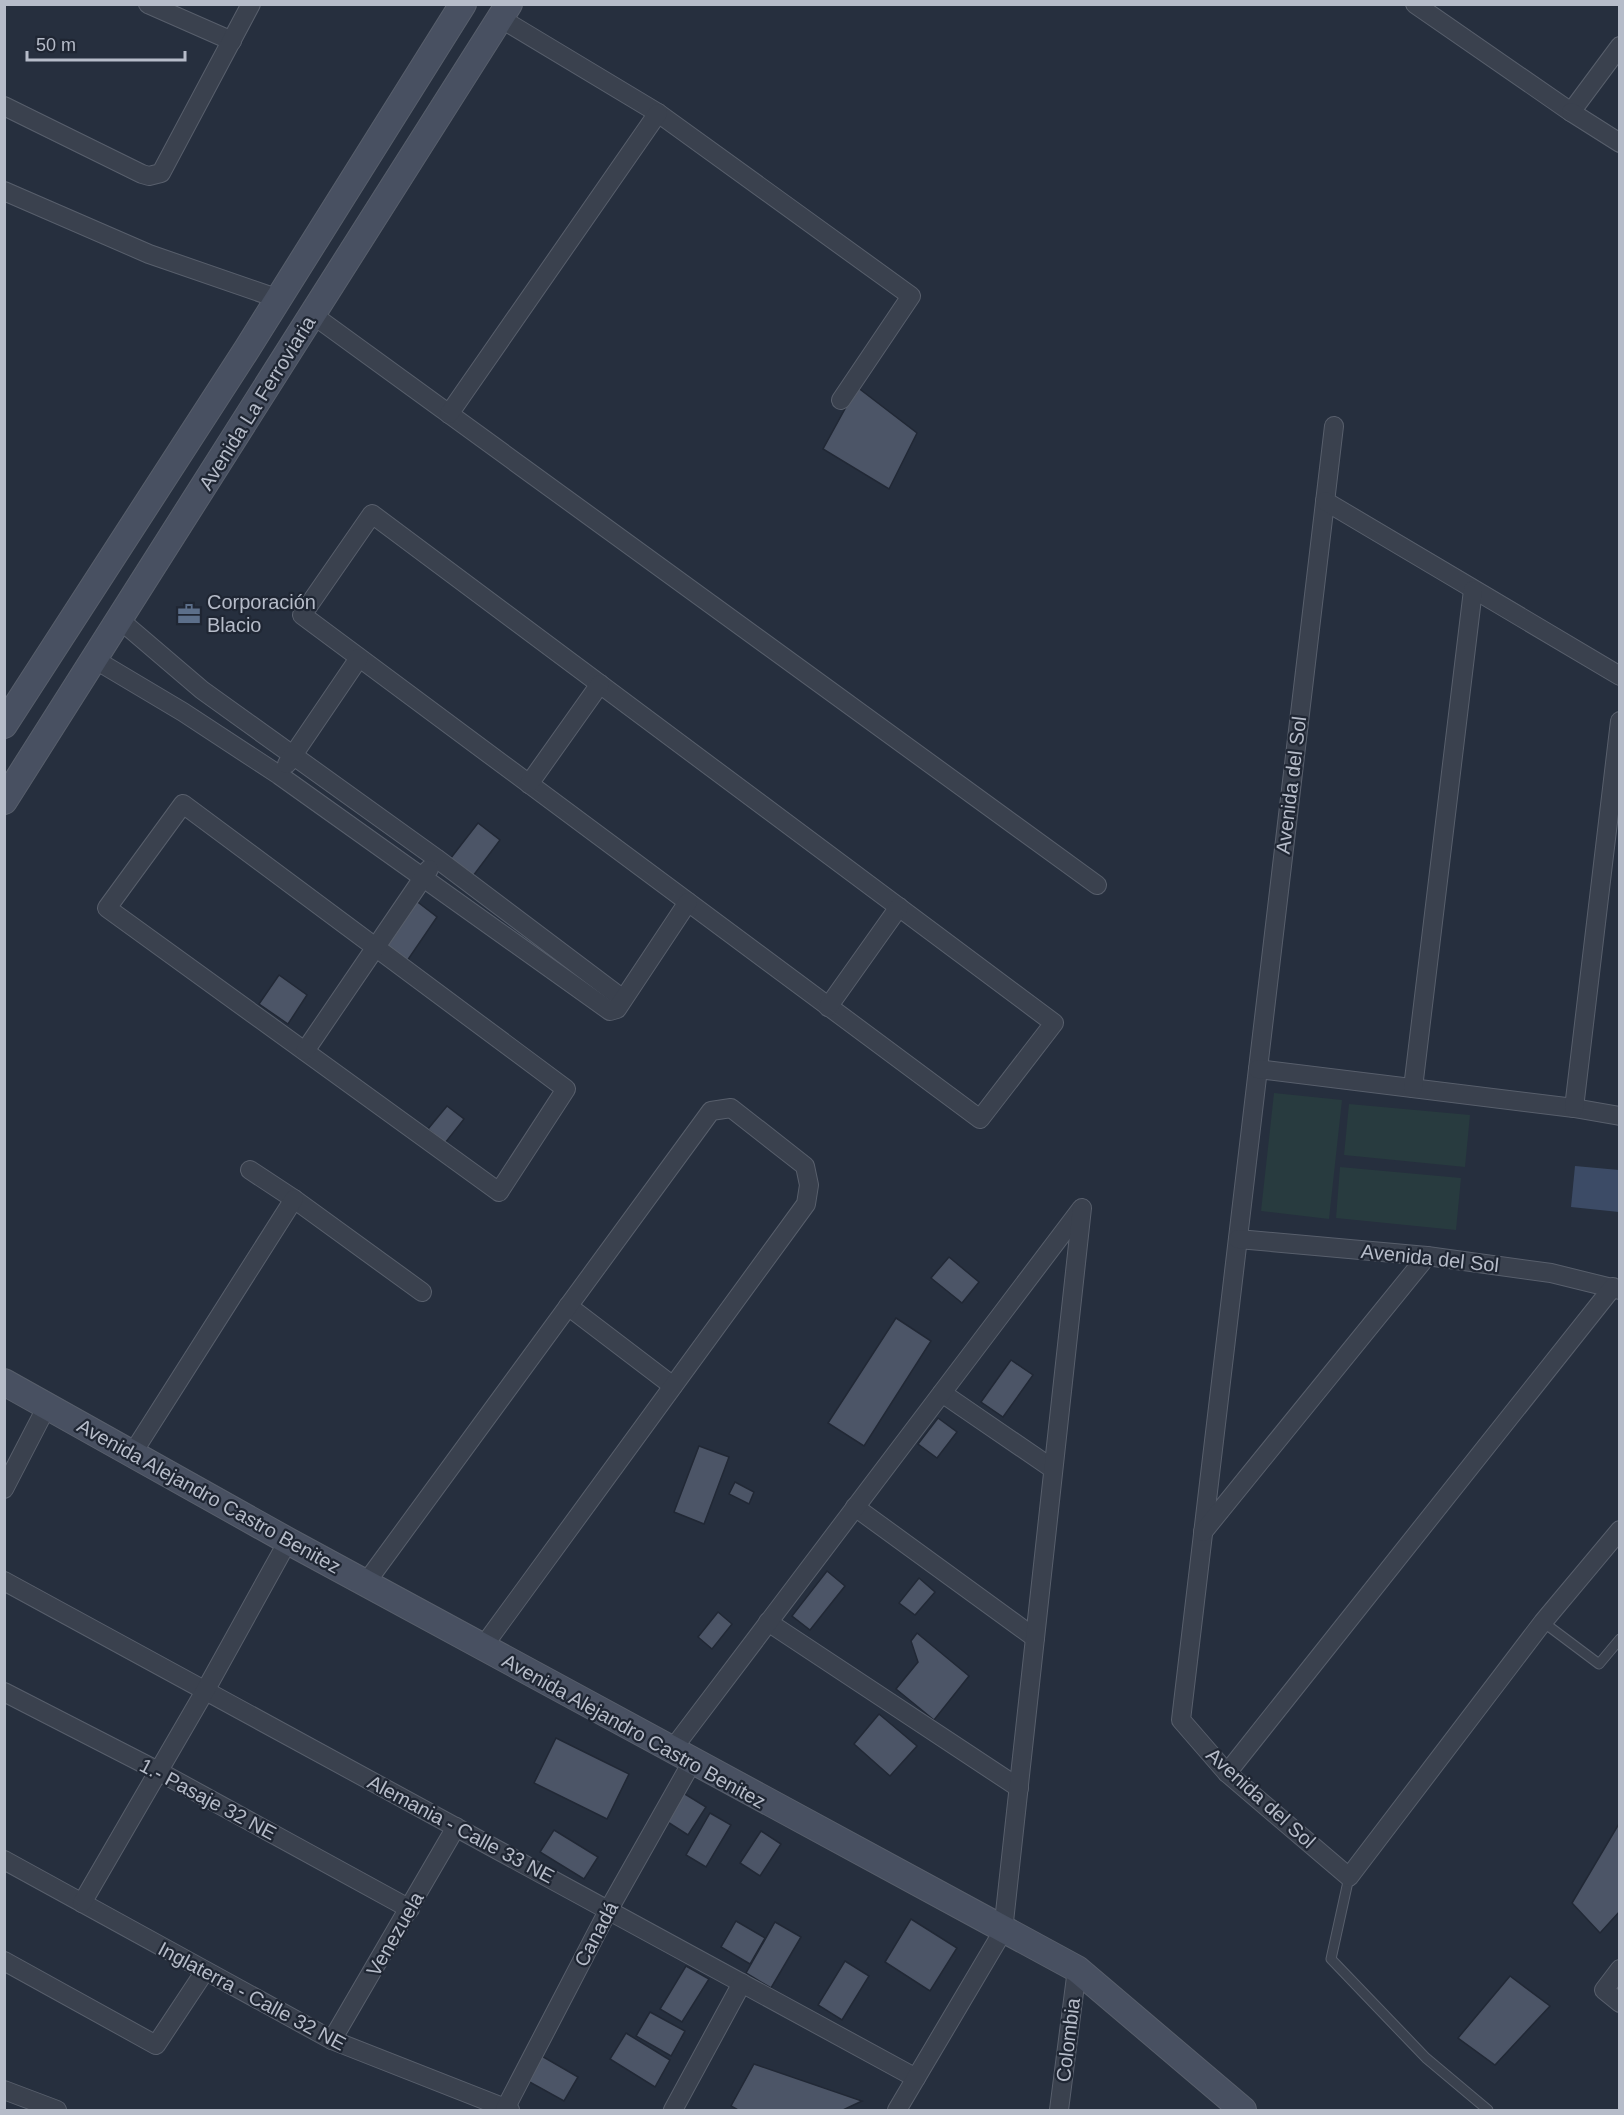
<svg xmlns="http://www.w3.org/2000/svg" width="1624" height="2115" viewBox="0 0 1624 2115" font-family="Arial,sans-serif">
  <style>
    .green { fill: #283b3f }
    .water { fill: #3c4b66 }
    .building { fill: #4c5567; stroke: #212835; stroke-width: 1.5 }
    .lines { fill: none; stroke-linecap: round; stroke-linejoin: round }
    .lane-casing { stroke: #585f6c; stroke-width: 11 }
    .street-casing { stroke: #585f6c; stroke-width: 20 }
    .secondary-casing { stroke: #585f6c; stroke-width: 28 }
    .lane { stroke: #3a414e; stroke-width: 9 }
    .street { stroke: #3a414e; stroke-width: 18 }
    .secondary { stroke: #485061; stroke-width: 26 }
    .labels { text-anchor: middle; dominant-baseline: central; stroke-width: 4.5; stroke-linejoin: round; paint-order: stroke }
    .street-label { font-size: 20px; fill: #b6bcc9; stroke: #1f2633 }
    .poi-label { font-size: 20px; fill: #b6bcc9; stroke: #1f2633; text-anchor: start }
  </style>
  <rect width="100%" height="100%" fill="#262f3e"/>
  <g class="green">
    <path d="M1274,1093L1342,1100L1329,1219L1261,1211Z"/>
    <path d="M1349,1104L1470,1115L1465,1167L1344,1155Z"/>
    <path d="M1340,1167L1461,1178L1456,1230L1336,1218Z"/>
  </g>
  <path class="water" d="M1575,1166L1619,1170V1212L1571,1207Z"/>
  <g class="building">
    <path d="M857,387L917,433L889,489L823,449Z"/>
    <path d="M478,823L500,840L470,880L447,863Z"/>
    <path d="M415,900L437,917L407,961L384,946Z"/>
    <path d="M279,975L307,995L288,1024L259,1004Z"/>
    <path d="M447,1106L464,1119L445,1143L428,1129Z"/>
    <path d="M949,1257L979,1282L962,1303L931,1278Z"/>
    <path d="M896,1318L931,1341L864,1446L828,1423Z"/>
    <path d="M1011,1360L1033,1375L1003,1417L981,1402Z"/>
    <path d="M938,1418L957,1432L937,1458L918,1444Z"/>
    <path d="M699,1446L729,1457L704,1524L674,1512Z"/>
    <path d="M735,1482L754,1492L749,1504L729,1494Z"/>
    <path d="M827,1571L845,1586L810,1630L792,1616Z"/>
    <path d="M919,1578L935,1592L915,1615L899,1603Z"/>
    <path d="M718,1612L732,1624L712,1649L698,1637Z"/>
    <path d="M917,1633L969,1676L934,1720L896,1689L918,1662L911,1641Z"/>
    <path d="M879,1714L917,1746L890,1776L854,1744Z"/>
    <path d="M556,1738L629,1774L607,1819L534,1783Z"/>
    <path d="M680,1791L706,1807L688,1835L663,1819Z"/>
    <path d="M710,1813L731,1825L706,1867L686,1855Z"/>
    <path d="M1620,1822V1911L1600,1933L1572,1903Z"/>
    <path d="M554,1830L598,1857L584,1879L540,1852Z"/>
    <path d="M761,1831L781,1844L760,1876L740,1863Z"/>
    <path d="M911,1919L957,1948L930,1991L885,1962Z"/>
    <path d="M736,1921L765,1938L750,1964L721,1947Z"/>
    <path d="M775,1922L801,1937L771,1988L746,1973Z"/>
    <path d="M845,1961L869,1976L842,2020L818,2005Z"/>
    <path d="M686,1966L709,1979L682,2022L660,2009Z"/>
    <path d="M1510,1976L1550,2006L1495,2065L1458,2038Z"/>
    <path d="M650,2012L685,2031L671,2056L636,2036Z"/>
    <path d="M626,2033L670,2060L655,2087L610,2059Z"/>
    <path d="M540,2055L578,2077L564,2101L526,2080Z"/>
    <path d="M754,2064L862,2101L843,2110H738L731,2106Z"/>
  </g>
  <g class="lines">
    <g class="lane-casing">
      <g id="lane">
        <path d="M1543,1622L1599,1664L1620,1639"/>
        <path d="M1349,1877L1331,1959L1426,2058L1488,2110"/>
      </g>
    </g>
    <g class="street-casing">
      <g id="street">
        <path d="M148,4L232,41"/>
        <path d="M1415,4L1571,112L1620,46"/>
        <path d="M500,18L658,113L911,296L841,400"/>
        <path d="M4,106L142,174L149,176L161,173L251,4"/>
        <path d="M1571,112L1620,143"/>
        <path d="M4,191L149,254L279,299"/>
        <path d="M313,315L1097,885"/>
        <path d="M449,414L658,113"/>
        <path d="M1334,426L1181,1720L1227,1773L1349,1877L1543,1622L1620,1530"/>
        <path d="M1325,501L1620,676"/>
        <path d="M372,514L1054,1023L980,1119L302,615Z"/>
        <path d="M120,620L202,690L436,858L623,999"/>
        <path d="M94,659L183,712L279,775L610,1011L617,1009L688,902"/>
        <path d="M287,764L359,658"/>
        <path d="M529,784L600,684"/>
        <path d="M183,804L566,1089L499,1192L107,908Z"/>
        <path d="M828,1007L899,907"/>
        <path d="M305,1051L429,869"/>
        <path d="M1258,1069L1574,1108L1620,1116"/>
        <path d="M1413,1088L1473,590"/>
        <path d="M1574,1108L1620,721"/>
        <path d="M250,1170L294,1199L422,1292"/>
        <path d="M1238,1239L1427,1256L1551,1273L1620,1290"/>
        <path d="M568,1306L673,1386"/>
        <path d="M942,1393L1053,1469"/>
        <path d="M132,1454L294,1199"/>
        <path d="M4,1489L47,1406"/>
        <path d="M855,1507L1035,1638"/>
        <path d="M1203,1532L1427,1256"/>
        <path d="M4,1581L916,2078"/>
        <path d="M365,1584L711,1111L731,1108L805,1166L809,1185L806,1204L482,1648"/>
        <path d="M768,1622L1019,1788"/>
        <path d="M4,1692L158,1771L410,1909"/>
        <path d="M671,1751L1081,1209"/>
        <path d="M1227,1773L1613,1287"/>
        <path d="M4,1860L332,2040L510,2110"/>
        <path d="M82,1903L205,1691L288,1541"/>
        <path d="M4,1961L156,2045L205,1971"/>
        <path d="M1620,1969L1604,1990L1620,2003"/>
        <path d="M332,2040L456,1827"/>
        <path d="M4,2090L57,2110"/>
        <path d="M505,2109L609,1909L692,1762"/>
        <path d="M673,2110L742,1983"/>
        <path d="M897,2110L1003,1931L1082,1208"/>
        <path d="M1059,2110L1077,1969"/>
      </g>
    </g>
    <g class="secondary-casing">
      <g id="secondary">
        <path d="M4,725L247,349L463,4"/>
        <path d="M4,801L509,4"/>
        <path d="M4,1382L288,1541L1077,1969L1243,2110"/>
      </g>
    </g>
    <use href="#lane" class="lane"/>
    <use href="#street" class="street"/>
    <use href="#secondary" class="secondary"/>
  </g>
  <defs>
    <g id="office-bare" transform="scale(1.8)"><path d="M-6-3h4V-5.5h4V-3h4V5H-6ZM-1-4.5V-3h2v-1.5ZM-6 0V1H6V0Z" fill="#5c6f8a" stroke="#1f2633" stroke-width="2.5" paint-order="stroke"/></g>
  </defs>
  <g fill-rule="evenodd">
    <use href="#office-bare" x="189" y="614"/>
  </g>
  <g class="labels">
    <g class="street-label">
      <text transform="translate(257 403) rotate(-58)">Avenida La Ferroviaria</text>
      <text transform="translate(1291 785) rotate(-83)">Avenida del Sol</text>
      <text transform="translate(1430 1258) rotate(6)">Avenida del Sol</text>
      <text transform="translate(209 1496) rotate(29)">Avenida Alejandro Castro Benitez</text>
      <text transform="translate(634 1731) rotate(29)">Avenida Alejandro Castro Benitez</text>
      <text transform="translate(1261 1798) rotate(42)">Avenida del Sol</text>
      <text transform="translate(208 1799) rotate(28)">1.- Pasaje 32 NE</text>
      <text transform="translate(461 1829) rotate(28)">Alemania - Calle 33 NE</text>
      <text transform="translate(395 1934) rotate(-60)">Venezuela</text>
      <text transform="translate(596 1934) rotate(-62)">Canadá</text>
      <text transform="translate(252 1996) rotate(28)">Inglaterra - Calle 32 NE</text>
      <text transform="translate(1068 2040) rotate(-83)">Colombia</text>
    </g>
    <g class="poi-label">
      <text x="207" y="602">Corporación<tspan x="207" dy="23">Blacio</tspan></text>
    </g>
  </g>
  <rect width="1624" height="2115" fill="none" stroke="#b6bcc9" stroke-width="12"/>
  <path d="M27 51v9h158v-9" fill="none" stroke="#b6bcc9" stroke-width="3"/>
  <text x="36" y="51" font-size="18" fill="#b6bcc9" stroke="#1f2633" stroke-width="4.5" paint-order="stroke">50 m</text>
</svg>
